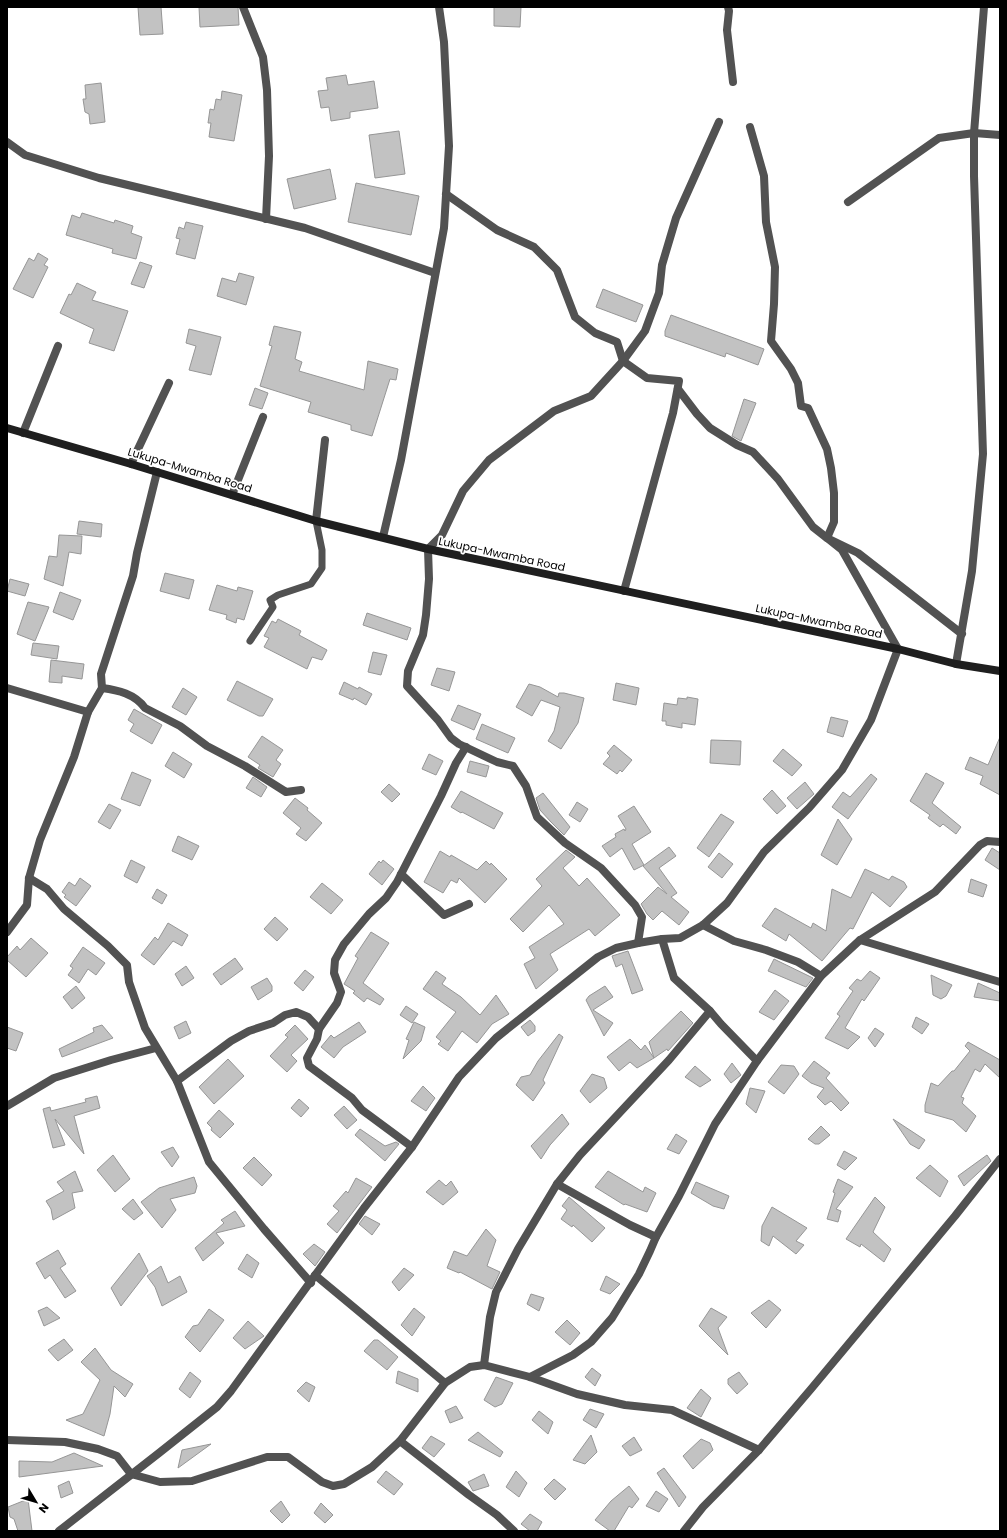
<svg xmlns="http://www.w3.org/2000/svg" width="1007" height="1538" viewBox="0 0 1007 1538" font-family="Poppins,sans-serif">
  <style>
    .building { fill: #c2c2c2; stroke: #969696 }
    .lines { fill: none; stroke-linecap: round; stroke-linejoin: round }
    .lane { stroke: #525252; stroke-width: 7 }
    .street { stroke: #525252; stroke-width: 8 }
    .secondary { stroke: #1f1f1f; stroke-width: 8 }
    .labels { text-anchor: middle; dominant-baseline: central; stroke-width: 3.5; stroke-linejoin: round; paint-order: stroke }
    .street-label { font-size: 11px; fill: #000; stroke: #fff }
  </style>
  <rect width="100%" height="100%" fill="#fff"/>
  <g class="building">
    <path d="M138,7H161L163,34L140,35Z"/>
    <path d="M199,7H238L239,25L200,27Z"/>
    <path d="M494,7H521L520,27L494,26Z"/>
    <path d="M346,75L348,85L374,81L378,108L350,112V118L331,121L329,107L321,108L318,91L328,90L326,78Z"/>
    <path d="M101,83L105,122L90,124L89,114L85,112L83,99H86L85,85Z"/>
    <path d="M222,91L242,95L234,141L209,137L211,123H208L210,109L214,110L216,99L221,100Z"/>
    <path d="M399,131L405,174L375,178L369,135Z"/>
    <path d="M330,169L336,199L294,209L287,179Z"/>
    <path d="M356,183L419,196L411,235L348,222Z"/>
    <path d="M82,213L114,223L115,220L133,226L131,233L142,237L136,259L112,253L113,249L66,235L72,215L80,218Z"/>
    <path d="M186,222L203,226L195,259L176,254L180,239L176,238L179,227L184,229Z"/>
    <path d="M38,253L48,259L44,265L48,267L33,298L13,289L29,258L34,261Z"/>
    <path d="M140,262L152,266L144,288L131,284Z"/>
    <path d="M239,273L254,277L246,305L217,296L222,278L236,282Z"/>
    <path d="M77,283L96,292L92,300L128,311L114,351L89,343L94,329L60,313L69,294L71,295Z"/>
    <path d="M603,289L643,305L636,322L596,307Z"/>
    <path d="M671,315L764,349L758,365L726,353L725,357L665,336V331Z"/>
    <path d="M274,326L301,332L295,359L302,362L299,371L364,390L368,361L398,369L396,380L390,379L372,436L351,430V425L308,412L311,402L260,386L272,346L269,345Z"/>
    <path d="M189,329L221,337L211,375L189,370L196,346L186,343Z"/>
    <path d="M255,388L268,393L262,409L249,405Z"/>
    <path d="M744,399L756,403L741,441L732,436Z"/>
    <path d="M79,521L102,524L101,537L77,534Z"/>
    <path d="M59,535L82,536L81,554L69,552L63,586L44,579L49,556L57,557Z"/>
    <path d="M165,573L194,580L189,599L160,591Z"/>
    <path d="M10,579L29,584L25,596L7,591Z"/>
    <path d="M217,585L237,591L238,587L253,591L244,620L237,618L236,623L226,619L227,615L209,610Z"/>
    <path d="M60,592L81,600L73,620L53,612Z"/>
    <path d="M28,602L49,607L35,641L17,634Z"/>
    <path d="M367,613L411,628L407,640L363,625Z"/>
    <path d="M278,619L301,631L299,635L327,650L322,660L312,657L307,669L264,647L269,638L264,636L272,621L276,623Z"/>
    <path d="M33,643L59,646L57,659L31,655Z"/>
    <path d="M373,652L387,655L381,675L368,672Z"/>
    <path d="M51,660L84,664L82,679L62,676V683L49,682Z"/>
    <path d="M437,668L455,672L449,691L431,685Z"/>
    <path d="M237,681L273,699L263,716H259L227,700Z"/>
    <path d="M344,682L358,689L359,687L372,694L366,705L354,698L353,700L339,694Z"/>
    <path d="M616,683L639,688L636,705L613,700Z"/>
    <path d="M529,684L540,687L558,697L559,693H564L584,698L578,723L561,749L548,741L554,731L560,707L541,700L532,716L516,707Z"/>
    <path d="M183,688L197,697L186,715L172,707Z"/>
    <path d="M687,697L698,699L695,725L682,723V728L666,725V721H662L664,703L677,705L678,698L687,699Z"/>
    <path d="M458,705L481,714L474,730L451,720Z"/>
    <path d="M134,709L162,725L152,744L130,731L134,724L128,720Z"/>
    <path d="M831,717L848,721L843,737L827,732Z"/>
    <path d="M482,724L515,738L508,753L476,739Z"/>
    <path d="M262,736L283,750L276,760L281,764L273,777L258,768L260,765L248,757Z"/>
    <path d="M1000,737V795L980,784L983,776L965,769L970,757L988,765Z"/>
    <path d="M711,740L741,741L740,765L710,763Z"/>
    <path d="M614,745L632,760L622,772L620,770L617,774L603,764L610,756L607,753Z"/>
    <path d="M783,749L802,765L792,776L773,761Z"/>
    <path d="M173,752L192,764L184,778L165,766Z"/>
    <path d="M429,754L443,761L436,775L422,769Z"/>
    <path d="M470,761L489,766L486,777L467,772Z"/>
    <path d="M132,772L151,780L140,806L121,799Z"/>
    <path d="M926,773L944,783L932,803L961,827L956,834L943,824L940,827L928,818L930,815L910,801Z"/>
    <path d="M871,774L877,779L848,819L832,807L843,792L850,797Z"/>
    <path d="M253,777L267,787L261,797L246,788Z"/>
    <path d="M805,782L814,794L797,809L787,798Z"/>
    <path d="M389,784L400,794L392,802L381,792Z"/>
    <path d="M772,790L786,806L777,814L763,799Z"/>
    <path d="M461,791L503,813L494,829L462,812L461,813L451,807Z"/>
    <path d="M543,793L570,827L564,835L551,822L540,810L536,798Z"/>
    <path d="M295,798L308,808L307,810L322,823L306,841L296,834L301,828L283,813Z"/>
    <path d="M577,802L588,809L580,822L569,815Z"/>
    <path d="M109,804L121,810L110,829L98,822Z"/>
    <path d="M634,806L651,832L632,844L644,865L634,870L622,848L610,857L602,846L616,837L615,834L624,829L625,831L626,829L618,816Z"/>
    <path d="M721,814L734,822L709,857L697,848Z"/>
    <path d="M838,819L852,839L837,865L821,855Z"/>
    <path d="M178,836L199,846L192,860L172,851Z"/>
    <path d="M669,847L676,856L659,868L677,893L671,897L689,912L679,925L662,911L653,920L647,914L641,904L658,887L667,894L643,866Z"/>
    <path d="M992,848L1000,853V870L985,860Z"/>
    <path d="M566,850L575,857L563,868L579,886L587,878L620,915L595,936L589,929L550,954L558,970L536,989L524,964L535,958L529,947L564,924L549,905L523,932L510,919L542,886L536,879Z"/>
    <path d="M440,851L450,857L451,855L477,870L486,861L490,865L491,863L507,879L485,903L459,878L457,883L451,880L443,893L424,882Z"/>
    <path d="M719,853L733,864L722,878L708,867Z"/>
    <path d="M131,860L145,867L137,883L124,876Z"/>
    <path d="M383,860L394,869L382,885L369,874L379,861L381,863Z"/>
    <path d="M865,869L889,880L892,876L904,882L907,887L890,907L872,892L853,929L850,928L822,961L789,934L786,941L762,926L775,908L811,928L813,923L826,931L832,889L851,898Z"/>
    <path d="M80,878L91,886L76,906L64,897L66,895L62,892L69,882L75,886Z"/>
    <path d="M971,879L987,885L983,897L968,892Z"/>
    <path d="M322,883L343,900L331,914L310,897Z"/>
    <path d="M157,889L167,895L162,904L152,898Z"/>
    <path d="M275,917L288,929L277,941L264,929Z"/>
    <path d="M168,923L188,935L182,946L173,941L154,965L141,955L155,937L158,940Z"/>
    <path d="M371,932L389,943L363,983L384,999L380,1005L367,998L364,1002L353,993L355,991L344,984L358,958L355,956Z"/>
    <path d="M31,938L48,953L26,977L7,960V957L17,946L20,950Z"/>
    <path d="M83,947L105,963L96,975L88,969L79,983L68,975L73,968L70,966Z"/>
    <path d="M628,951L643,990L632,994L622,964L616,967L612,956Z"/>
    <path d="M235,958L243,969L221,985L213,974Z"/>
    <path d="M774,959L778,961L813,978L806,987L768,971Z"/>
    <path d="M186,966L194,978L182,986L175,974Z"/>
    <path d="M305,970L314,977L303,991L294,983Z"/>
    <path d="M436,971L446,978L442,984L461,997L480,1015L496,995L509,1014L492,1024L477,1043L462,1031L448,1051L438,1044L441,1041L436,1037L456,1012L423,989Z"/>
    <path d="M870,971L880,978L864,1001L862,999L845,1028L860,1037L848,1049L825,1038L840,1016L837,1014L853,991L849,988L857,979L861,981Z"/>
    <path d="M931,975L952,985L946,996L941,999L933,995Z"/>
    <path d="M267,978L272,986V991L258,1000L251,987Z"/>
    <path d="M978,983L1000,993V1001L974,997Z"/>
    <path d="M76,986L85,998L72,1009L63,997Z"/>
    <path d="M605,986L613,997L593,1010L613,1023L604,1036L586,1000L589,996Z"/>
    <path d="M775,990L789,1001L774,1020L759,1012Z"/>
    <path d="M406,1006L418,1014L412,1023L400,1015Z"/>
    <path d="M681,1011L693,1023L668,1051L667,1049L654,1058L649,1042Z"/>
    <path d="M916,1017L929,1024L922,1034L912,1027Z"/>
    <path d="M530,1020L535,1026V1031L528,1036L521,1027Z"/>
    <path d="M186,1021L191,1033L179,1039L174,1027Z"/>
    <path d="M359,1022L366,1032L343,1047L334,1058L321,1047L331,1035L334,1038Z"/>
    <path d="M414,1022L425,1027L421,1041L403,1059L409,1040L406,1039Z"/>
    <path d="M102,1025L113,1038L62,1057L59,1049L94,1032L93,1028Z"/>
    <path d="M295,1025L308,1039L291,1055L297,1061L287,1072L270,1056L288,1037L285,1035Z"/>
    <path d="M7,1027L23,1033L16,1051L7,1048Z"/>
    <path d="M875,1028L884,1034L875,1047L868,1038Z"/>
    <path d="M559,1034L563,1037L543,1080L545,1083L533,1101L516,1085L521,1077L530,1075L538,1061Z"/>
    <path d="M630,1039L641,1050L645,1045L654,1058L637,1068L630,1062L619,1071L607,1057Z"/>
    <path d="M968,1042L1000,1060V1078L985,1064L980,1072L975,1069L961,1097L964,1098L962,1103L976,1116L966,1132L953,1120L925,1112V1105L931,1083L938,1086L952,1071H954L970,1051L965,1046Z"/>
    <path d="M228,1059L244,1076L214,1104L199,1087Z"/>
    <path d="M814,1061L830,1073L826,1078L849,1103L841,1111L831,1101L825,1105L817,1097L824,1088L811,1083L802,1076Z"/>
    <path d="M732,1063L741,1075L731,1083L724,1074Z"/>
    <path d="M781,1065L794,1066L799,1074L784,1094L768,1082Z"/>
    <path d="M695,1066L711,1080L700,1087L685,1077Z"/>
    <path d="M592,1074L604,1078L607,1088L590,1103L580,1091Z"/>
    <path d="M423,1086L435,1098L426,1111L411,1101Z"/>
    <path d="M750,1088L765,1091L756,1113L746,1104Z"/>
    <path d="M97,1096L100,1108L74,1116L84,1154L55,1119L65,1145L53,1148L43,1109L50,1107L51,1111L86,1102L85,1099Z"/>
    <path d="M299,1099L309,1108L301,1117L291,1108Z"/>
    <path d="M344,1106L357,1120L347,1129L334,1115Z"/>
    <path d="M219,1110L234,1124L220,1138L211,1130L212,1128L207,1123Z"/>
    <path d="M562,1114L569,1124L550,1145L541,1159L531,1146Z"/>
    <path d="M893,1119L925,1140L919,1149L910,1144Z"/>
    <path d="M821,1126L830,1135L819,1144H815L808,1139Z"/>
    <path d="M360,1129L385,1146L396,1142L399,1144L385,1161L355,1135Z"/>
    <path d="M676,1134L687,1141L679,1154L667,1149Z"/>
    <path d="M173,1147L179,1157L172,1167L161,1152Z"/>
    <path d="M844,1151L857,1158L845,1170L837,1165Z"/>
    <path d="M113,1155L130,1179L115,1192L97,1170Z"/>
    <path d="M987,1155L991,1161L964,1186L958,1176Z"/>
    <path d="M254,1157L272,1175L262,1186L243,1168Z"/>
    <path d="M930,1165L948,1181L940,1197L916,1178Z"/>
    <path d="M75,1171L83,1191L72,1193L75,1208L53,1220L51,1209L46,1201L64,1191L57,1182Z"/>
    <path d="M608,1171L643,1192L645,1187L656,1193L647,1212L625,1204L624,1205L595,1187Z"/>
    <path d="M194,1177L197,1186L195,1193L170,1199L176,1210L162,1228L141,1202L159,1188Z"/>
    <path d="M356,1178L372,1187L337,1233L327,1224L339,1211L333,1206L346,1191L348,1193Z"/>
    <path d="M838,1179L853,1187L836,1209L841,1211L838,1222L827,1219L835,1193L833,1192Z"/>
    <path d="M439,1180L446,1186L451,1181L458,1192L443,1205L426,1192Z"/>
    <path d="M696,1182L729,1196L724,1209L713,1206L691,1193Z"/>
    <path d="M569,1197L605,1228L592,1242L573,1225L572,1227L561,1219L567,1210L562,1206Z"/>
    <path d="M875,1197L885,1207L873,1232L891,1249L884,1262L861,1244L860,1247L846,1239Z"/>
    <path d="M133,1199L143,1213L134,1220L122,1209Z"/>
    <path d="M772,1207L807,1228L796,1241L804,1245L796,1254L773,1236L769,1246L761,1241L762,1226Z"/>
    <path d="M235,1211L245,1226L216,1233L224,1243L203,1261L195,1248L224,1223L221,1220Z"/>
    <path d="M365,1216L380,1224L372,1235L359,1224Z"/>
    <path d="M486,1229L496,1240L487,1266L500,1272L492,1289L460,1272L459,1273L447,1268L454,1251L467,1256Z"/>
    <path d="M314,1244L325,1252L315,1266L303,1254Z"/>
    <path d="M58,1250L66,1264L60,1268L76,1291L65,1298L50,1275L45,1279L36,1263Z"/>
    <path d="M139,1253L148,1271L121,1306L111,1288Z"/>
    <path d="M247,1254L259,1263L252,1278L238,1269Z"/>
    <path d="M161,1266L168,1283L180,1276L187,1292L162,1306L155,1287L147,1276Z"/>
    <path d="M404,1268L414,1275L399,1291L392,1282Z"/>
    <path d="M606,1276L620,1284L610,1294L600,1290Z"/>
    <path d="M531,1294L544,1298L539,1311L527,1304Z"/>
    <path d="M769,1300L781,1310L766,1328L751,1313Z"/>
    <path d="M47,1307L60,1318L44,1326L38,1311Z"/>
    <path d="M414,1308L425,1317L412,1336L401,1325Z"/>
    <path d="M711,1308L727,1317L718,1328L728,1355L699,1326Z"/>
    <path d="M209,1309L224,1320L200,1352L185,1337L193,1326L198,1325Z"/>
    <path d="M567,1320L580,1333L570,1345L555,1332Z"/>
    <path d="M248,1321L264,1336L245,1349L233,1338Z"/>
    <path d="M64,1339L73,1350L58,1361L48,1350Z"/>
    <path d="M374,1340H378L398,1357L387,1370L364,1351Z"/>
    <path d="M95,1348L111,1370L133,1384L125,1397L114,1386L110,1414L104,1436L66,1420L83,1414L100,1380L81,1362Z"/>
    <path d="M592,1368L601,1375L595,1386L585,1377Z"/>
    <path d="M398,1371L418,1379V1392L396,1383Z"/>
    <path d="M190,1372L201,1381L190,1398L179,1389Z"/>
    <path d="M739,1372L748,1384L737,1394L728,1384V1379Z"/>
    <path d="M496,1377L513,1383L502,1404L495,1407L484,1400Z"/>
    <path d="M306,1382L315,1387L309,1402L297,1391Z"/>
    <path d="M701,1389L711,1398L701,1417L687,1408Z"/>
    <path d="M456,1406L463,1418L450,1423L445,1411Z"/>
    <path d="M590,1409L604,1414L596,1428L583,1420Z"/>
    <path d="M539,1411L553,1422L548,1434L532,1420Z"/>
    <path d="M478,1432L503,1452L500,1457L468,1440Z"/>
    <path d="M591,1435L597,1452L585,1464L573,1460Z"/>
    <path d="M431,1436L445,1444L434,1457L422,1448Z"/>
    <path d="M634,1437L642,1450L630,1456L622,1446Z"/>
    <path d="M701,1439L710,1443L713,1450L693,1469L683,1456Z"/>
    <path d="M211,1444L178,1468L182,1450Z"/>
    <path d="M74,1453L103,1466L19,1477V1461L52,1462Z"/>
    <path d="M664,1468L686,1497L679,1507L657,1473Z"/>
    <path d="M386,1471L403,1484L394,1495L377,1482Z"/>
    <path d="M516,1471L527,1483L519,1497L506,1487Z"/>
    <path d="M484,1474L489,1486L473,1491L468,1482Z"/>
    <path d="M554,1479L566,1489L555,1500L544,1489Z"/>
    <path d="M69,1481L73,1493L61,1498L58,1486Z"/>
    <path d="M629,1486L639,1499L632,1508L629,1506L614,1531H610L595,1520L611,1501Z"/>
    <path d="M656,1491L668,1499L659,1512L646,1506Z"/>
    <path d="M28,1499L32,1531H18L14,1519L10,1517L8,1507Z"/>
    <path d="M281,1501L290,1515L282,1523L270,1511Z"/>
    <path d="M321,1503L333,1515L325,1523L314,1513Z"/>
    <path d="M530,1514L542,1522L537,1531H530L521,1524Z"/>
  </g>
  <g class="lines">
    <path class="lane" d="M250,641L273,607L270,600L278,595L311,584L322,568V550L316,521"/>
    <g class="street">
      <path d="M243,7L263,57L267,90L269,156L266,219"/>
      <path d="M728,7L729,11L727,30L733,82"/>
      <path d="M7,142L25,155L99,178L305,228L435,273"/>
      <path d="M446,194L497,230L534,247L557,270L575,317L595,333L617,342L623,361L647,378L679,381L673,413L624,591"/>
      <path d="M848,202L939,138L974,133L1000,135"/>
      <path d="M678,389L697,414L710,428L737,445L753,452L778,479L813,527L827,538L858,553L962,634"/>
      <path d="M23,433L58,346"/>
      <path d="M131,464L169,383"/>
      <path d="M232,495L263,417"/>
      <path d="M316,521L325,440"/>
      <path d="M383,537L401,460L444,228L449,146L444,42L439,7"/>
      <path d="M956,664L972,571L983,454L974,176V133L984,7"/>
      <path d="M7,688L88,712"/>
      <path d="M102,688C118,690 135,694 145,708L180,726L207,746L245,766L286,792L301,790"/>
      <path d="M401,874L444,915L469,904"/>
      <path d="M29,878L47,889L64,909L108,946L127,965L129,982L145,1028L177,1081L209,1162L264,1229L311,1283"/>
      <path d="M703,925L734,941L766,950L798,962L821,976"/>
      <path d="M7,932L27,905L29,878L40,840L74,757L88,712L102,688L101,674L133,576L137,553L157,472"/>
      <path d="M662,939L674,978L710,1011L721,1024L757,1061"/>
      <path d="M860,940L1000,982"/>
      <path d="M638,943L642,917L635,905L601,868L565,843L537,817L526,786L513,766L497,762L459,744L451,738L438,720L407,686L408,671L423,635L426,615L429,579L428,549L442,535L463,491L489,460L554,411L591,396L623,361L645,331L659,293L662,265L676,218L719,122"/>
      <path d="M177,1081L231,1041L249,1031L273,1023L285,1015L296,1012L308,1017L319,1029"/>
      <path d="M7,1106L54,1078L111,1060L156,1048"/>
      <path d="M412,1147L362,1110L352,1098L309,1066L307,1058L317,1039L319,1029L337,1003L341,992L334,973L335,960L344,944L369,914L386,898L397,882L441,796L456,763L466,747"/>
      <path d="M557,1184L630,1225L656,1237"/>
      <path d="M315,1275L445,1383"/>
      <path d="M484,1365L490,1317L496,1292L518,1249L557,1184L580,1155L669,1060L710,1011"/>
      <path d="M530,1377L573,1355L591,1342L612,1318L639,1274L650,1251L656,1237L679,1196L715,1124L757,1061L821,976L860,940L935,892L980,845L987,841L1000,842"/>
      <path d="M7,1440L65,1442L98,1449L117,1456L131,1474L160,1482L192,1481L267,1457H288L322,1482L333,1486L344,1484L372,1467L400,1441L445,1383L470,1367L484,1365L530,1377L577,1394L625,1405L672,1410L759,1450"/>
      <path d="M400,1441L469,1495L497,1515L514,1531"/>
      <path d="M59,1531L159,1453L217,1407L231,1391L364,1208L412,1147L459,1077L496,1038L598,957L616,948L638,943L662,939L680,938L703,925L727,903L764,852L809,808L842,770L871,720L898,649L842,550L827,538L834,522V493L831,468L827,449L808,408L801,406L798,383L791,369L771,341L774,304L775,267L766,222L764,176L750,127"/>
      <path d="M684,1531L703,1507L759,1450L811,1389L955,1216L1000,1159"/>
    </g>
    <path class="secondary" d="M7,428L131,464L316,521L428,549L898,649L956,664L1000,671"/>
  </g>
  <g class="labels">
    <g class="street-label">
      <text transform="translate(190 470) rotate(17)">Lukupa-Mwamba Road</text>
      <text transform="translate(502 554) rotate(12)">Lukupa-Mwamba Road</text>
      <text transform="translate(819 621) rotate(12)">Lukupa-Mwamba Road</text>
    </g>
  </g>
  <rect width="1007" height="1538" fill="none" stroke="#000000" stroke-width="16"/>
  <g transform="translate(36 1502) rotate(128)" stroke="#ffffff" stroke-width="3" paint-order="stroke">
  <path d="M0-3L7 15L0 10L-7 15Z" fill="#000000"/>
  <text y="-6" font-size="11" font-weight="bold" text-anchor="middle" fill="#000000">N</text>
  </g>
</svg>
